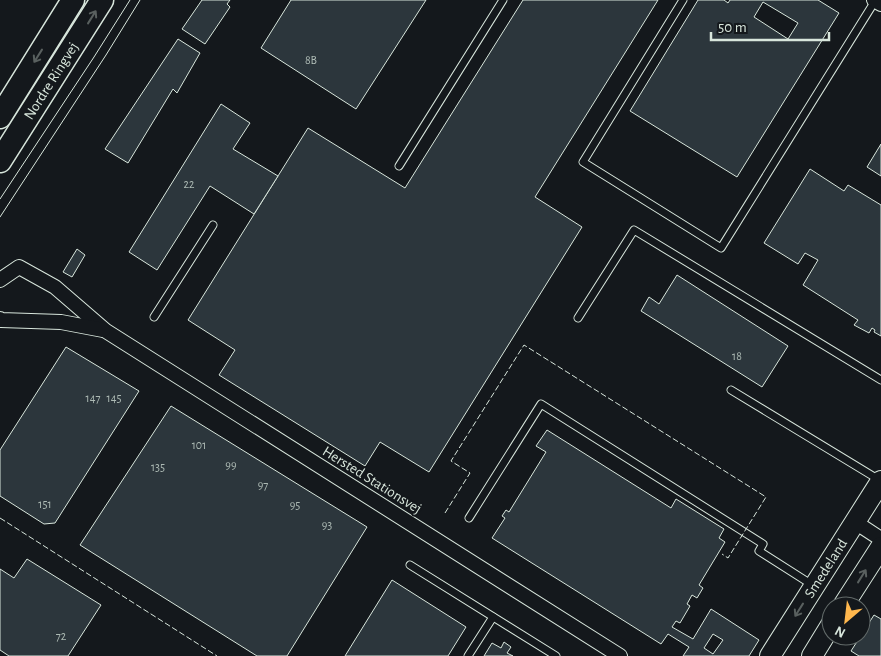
<svg xmlns="http://www.w3.org/2000/svg" width="881" height="656" viewBox="0 0 881 656" font-family="'Alegreya Sans',sans-serif">
  <style>
    .building { fill: #2c363c; stroke: #d8e6dc; fill-rule: evenodd }
    .lines { fill: none; stroke-linecap: round; stroke-linejoin: round }
    .lane-casing { stroke: #d8e6dc; stroke-width: 9 }
    .street-casing { stroke: #d8e6dc; stroke-width: 16 }
    .secondary-casing { stroke: #d8e6dc; stroke-width: 22 }
    .primary-casing { stroke: #d8e6dc; stroke-width: 25 }
    .lane { stroke: #14181c; stroke-width: 7 }
    .street { stroke: #14181c; stroke-width: 14 }
    .secondary { stroke: #14181c; stroke-width: 20 }
    .primary { stroke: #14181c; stroke-width: 22 }
    .tram { stroke: #d8e6dc; stroke-width: 1 }
    .fence { stroke: #d8e6dc; stroke-width: 1; stroke-dasharray: 6 2.5; stroke-linecap: butt }
    .oneway { stroke: #59605f }
    .labels { text-anchor: middle; dominant-baseline: central; stroke-width: 4; stroke-linejoin: round; paint-order: stroke }
    .number-label { font-size: 12px; fill: #adbab4 }
    .street-label { font-size: 15px; fill: #d8e6dc; stroke: #14181c }
  </style>
  <rect width="100%" height="100%" fill="#14181c"/>
  <g class="building">
    <path d="M202,0H230L227,4L230,7L205,44L182,29Z"/>
    <path d="M291,0H426L356,109L261,48Z"/>
    <path d="M523,0H658L535,197L582,227L429,472L380,442L365,466L219,375L235,350L188,320L308,128L405,188Z"/>
    <path d="M698,0H724L728,3L730,0H818L839,13L737,177L630,111ZM763,2L798,23L788,39L754,17Z"/>
    <path d="M178,39L200,53L177,93L173,89L128,163L105,149Z"/>
    <path d="M221,104L250,123L233,149L278,176L254,214L210,186L157,270L129,252Z"/>
    <path d="M881,144V176L867,167Z"/>
    <path d="M810,169L844,191L848,185L881,205V336L874,332L875,330L872,328L869,333L854,325L858,320L803,285L818,260L805,253L798,264L764,243Z"/>
    <path d="M77,249L85,255L72,277L63,272Z"/>
    <path d="M677,275L788,346L762,387L641,311L649,297L659,304Z"/>
    <path d="M66,347L139,391L55,523L44,524L0,496V450Z"/>
    <path d="M171,406L367,527L287,656H257L80,545Z"/>
    <path d="M547,430L671,508L676,499L724,529L719,538L725,542L699,585L703,588L697,598L692,595L687,604L690,606L680,623L676,621L672,627L693,639L711,609L759,640L749,656H683L689,647L668,634L661,644L492,538L505,518L502,516L506,510L509,512L546,452L536,446ZM713,634L723,640L713,654L704,648Z"/>
    <path d="M27,559L101,605L68,656H9L0,650V569L14,578Z"/>
    <path d="M392,580L466,627L448,656H345Z"/>
    <path d="M874,615L881,619V656H859L851,651Z"/>
    <path d="M504,642L511,647L507,653L513,656H484L492,643L501,648Z"/>
  </g>
  <g class="lines">
    <g class="lane-casing">
      <g id="lane">
        <path d="M683,0L583,162L721,248L875,1"/>
        <path d="M399,166L503,0"/>
        <path d="M154,317L213,225"/>
        <path d="M578,318L634,230L881,380"/>
        <path d="M731,390L881,481"/>
        <path d="M469,518L541,404L763,544L759,551L814,586"/>
        <path d="M410,565L556,656"/>
        <path d="M468,656L493,617"/>
      </g>
    </g>
    <g class="street-casing">
      <g id="street">
        <path d="M874,0L881,4"/>
        <path d="M0,280L19,267L55,287L106,331L620,656"/>
        <path d="M0,319L1,320L61,322L103,330"/>
        <path d="M855,522L881,539"/>
      </g>
    </g>
    <g class="secondary-casing">
      <g id="secondary">
        <path d="M843,606L881,547"/>
        <path id="s1" d="M770,656L881,481"/>
        <path d="M812,656L831,625"/>
      </g>
    </g>
    <g class="primary-casing">
      <g id="primary">
        <path d="M0,117L73,0"/>
        <path id="s2" d="M0,161L102,0"/>
      </g>
    </g>
    <use href="#lane" class="lane"/>
    <use href="#street" class="street"/>
    <use href="#secondary" class="secondary"/>
    <use href="#primary" class="primary"/>
    <g class="tram">
      <path d="M0,199L94,57L130,0"/>
      <path d="M0,217L106,55L140,0"/>
    </g>
    <g class="fence">
      <path d="M445,513L470,473L451,461L524,345L766,497L728,558L722,554"/>
      <path d="M0,518L217,656"/>
    </g>
  </g>
  <defs><path id="oneway-shaft" d="M-6 0H5M1.5-3L5.5 0L1.5 3" fill="none" stroke-width="1.6" stroke-linecap="round" stroke-linejoin="round" transform="scale(1.25)"/></defs>
  <g class="oneway">
    <use href="#oneway-shaft" transform="translate(92 17) rotate(-58)"/>
    <use href="#oneway-shaft" transform="translate(38 56) rotate(122)"/>
    <use href="#oneway-shaft" transform="translate(862 576) rotate(-58)"/>
    <use href="#oneway-shaft" transform="translate(799 610) rotate(122)"/>
  </g>
  <g class="labels">
    <g class="number-label">
      <text x="311" y="60">8B</text>
      <text x="189" y="184">22</text>
      <text x="737" y="356">18</text>
      <text x="93" y="398">147</text>
      <text x="114" y="398">145</text>
      <text x="199" y="445">101</text>
      <text x="231" y="465">99</text>
      <text x="158" y="467">135</text>
      <text x="263" y="485">97</text>
      <text x="45" y="504">151</text>
      <text x="295" y="505">95</text>
      <text x="327" y="525">93</text>
      <text x="61" y="636">72</text>
    </g>
    <g class="street-label">
      <text stroke="none"><textPath href="#s2" startOffset="95">Nordre Ringvej</textPath></text>
      <text transform="translate(372 480) rotate(32)">Hersted Stationsvej</text>
      <text stroke="none"><textPath href="#s1" startOffset="104">Smedeland</textPath></text>
    </g>
  </g>
  <g transform="translate(846 621) rotate(208)"><circle r="24" fill="#14181c" stroke="#626a69"/>
  <path d="M0-4L9 19L0 12L-9 19Z" fill="#ffb74d"/>
  <text y="-8" font-size="14" font-weight="bold" text-anchor="middle" fill="#d8e6dc">N</text>
  </g>
  <path d="M711 32v8h118v-8" fill="none" stroke="#d8e6dc" stroke-width="2.5"/>
  <text x="718" y="32" font-size="15" fill="#d8e6dc" stroke="#14181c" stroke-width="4" paint-order="stroke">50 m</text>
</svg>
